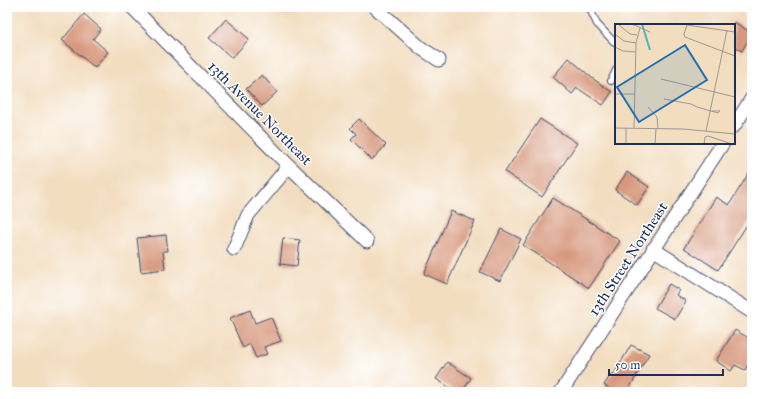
<svg xmlns="http://www.w3.org/2000/svg" width="759" height="399" viewBox="0 0 759 399" font-family="'IM FELL Great Primer',serif">
  <style>
    .building { fill: #d7987d }
    .lines { fill: none; stroke-linecap: round; stroke-linejoin: round }
    .service-casing { stroke: #3b496d; stroke-width: 8 }
    .minor-casing { stroke: #3b496d; stroke-width: 15 }
    .service { stroke: #fff; stroke-width: 6 }
    .minor { stroke: #fff; stroke-width: 13 }
    .labels { text-anchor: middle; dominant-baseline: central; stroke-width: 3; stroke-linejoin: round; paint-order: stroke }
    .street-label { font-size: 15px; fill: #1b2f5e; stroke: #fff }
    .inset-river { fill: none; stroke: #49b6c3; stroke-width: 2 }
    .inset-road { fill: none; stroke: #9d9798; stroke-width: 1 }
    .view { fill: #1f6fb2; fill-opacity: 0.15; stroke: #1f6fb2; stroke-width: 2 }
    .inset-edge { fill: none; stroke: #1b2f5e; stroke-width: 2 }
  </style>
  <rect width="100%" height="100%" fill="#fff"/>
  <filter id="ink" filterUnits="userSpaceOnUse"><feTurbulence type="fractalNoise" baseFrequency=".025" numOctaves="2"/><feDisplacementMap in="SourceGraphic" scale="8" xChannelSelector="R" yChannelSelector="G"/><feConvolveMatrix kernelMatrix="1 2 1 2 8 2 1 2 1" color-interpolation-filters="sRGB"/></filter>
  <filter id="wash" filterUnits="userSpaceOnUse"><feTurbulence type="fractalNoise" baseFrequency=".012" numOctaves="4" result="noise"/><feDisplacementMap in="SourceGraphic" scale="16" xChannelSelector="R" yChannelSelector="G"/><feGaussianBlur stdDeviation="0.9" result="paint"/><feColorMatrix in="noise" values="0 0 0 0 0 0 0 0 0 0 0 0 0 0 0 0 0 1.4 0 .05"/><feComposite in="paint" operator="in"/></filter>
  <g filter="url(#wash)">
    <rect width="100%" height="100%" fill="#f3ddbf"/>
    <g id="blocks">
      <g class="building">
        <path d="M84,14L101,29L93,39L108,52L95,68L62,40Z"/>
        <path d="M226,19L249,39L232,58L209,38Z"/>
        <path d="M734,22L752,33L742,51L734,46Z"/>
        <path d="M569,58L592,78L612,92L603,105L577,88L572,94L553,77Z"/>
        <path d="M262,75L277,92L262,106L246,89Z"/>
        <path d="M359,119L386,145L372,160L351,139L356,134L350,128Z"/>
        <path d="M540,119L577,143L542,197L505,172Z"/>
        <path d="M752,168V217L718,270L684,248L716,197L729,205Z"/>
        <path d="M627,172L649,187L637,205L615,190Z"/>
        <path d="M553,198L620,241L589,288L523,245Z"/>
        <path d="M451,211L475,221L447,284L424,274Z"/>
        <path d="M501,229L521,239L500,281L480,272Z"/>
        <path d="M166,235L168,251H163L165,269L141,272L137,238Z"/>
        <path d="M283,238L300,240L297,266L280,264Z"/>
        <path d="M669,284L679,290L676,295L686,301L675,319L655,308Z"/>
        <path d="M250,310L255,323L271,317L281,341L264,347L267,354L256,358L250,344L243,348L230,318Z"/>
        <path d="M735,330L752,340V358L745,370L735,365L731,371L716,361Z"/>
        <path d="M631,345L649,354L627,392H614L604,385L612,373L614,374Z"/>
        <path d="M447,362L471,378L462,392H457L436,379Z"/>
      </g>
    </g>
  </g>
  <g filter="url(#ink)">
    <use href="#blocks" fill-opacity="0" stroke="#3b496d" stroke-width="1"/>
    <g class="lines">
      <g class="service-casing">
        <g id="service">
          <path d="M589,7L597,24L616,44"/>
          <path d="M611,81L616,70"/>
        </g>
      </g>
      <g class="minor-casing">
        <g id="minor">
          <path d="M132,7L289,166L367,241"/>
          <path d="M375,7L421,48L439,60"/>
          <path d="M734,126L752,98"/>
          <path d="M234,249L248,215L289,166"/>
          <path d="M653,249L752,312"/>
          <path d="M561,392L723,143"/>
        </g>
      </g>
      <use href="#service" class="service"/>
      <use href="#minor" class="minor"/>
    </g>
  </g>
  <g class="labels">
    <g class="street-label">
      <text transform="translate(260 113) rotate(45)">13th Avenue Northeast</text>
      <text transform="translate(628 259) rotate(-57)">13th Street Northeast</text>
    </g>
  </g>
  <g transform="translate(615 24)">
    <rect width="120" height="120" fill="#f3ddbf"/>
    <path class="inset-river" d="M27,0L35,26"/>
    <path class="inset-road" d="M3,0L15,10L22,11M17,0L35,8M120,8L72,1L69,10L70,13L120,32M0,10L9,17L21,19M0,23L8,27L21,28M46,55L120,73M0,70H20M49,75L76,80L82,83L103,89L105,87H97M33,83L42,93L43,105M0,104L68,105L120,110M19,104L21,19L25,4M91,107L112,6M11,120V104M40,120L41,105M89,120L90,113L93,112L117,120"/>
    <path class="view" d="M70,21L92,56L24,98L2,63Z"/>
    <rect width="120" height="120" class="inset-edge"/>
  </g>
  <rect width="759" height="399" fill="none" stroke="#fff" stroke-width="24"/>
  <path d="M609 369v6h114v-6" fill="none" stroke="#1b2f5e" stroke-width="2"/>
  <text x="615" y="369" font-size="12" fill="#1b2f5e" stroke="#ffffff" stroke-width="3" paint-order="stroke">50 m</text>
</svg>
